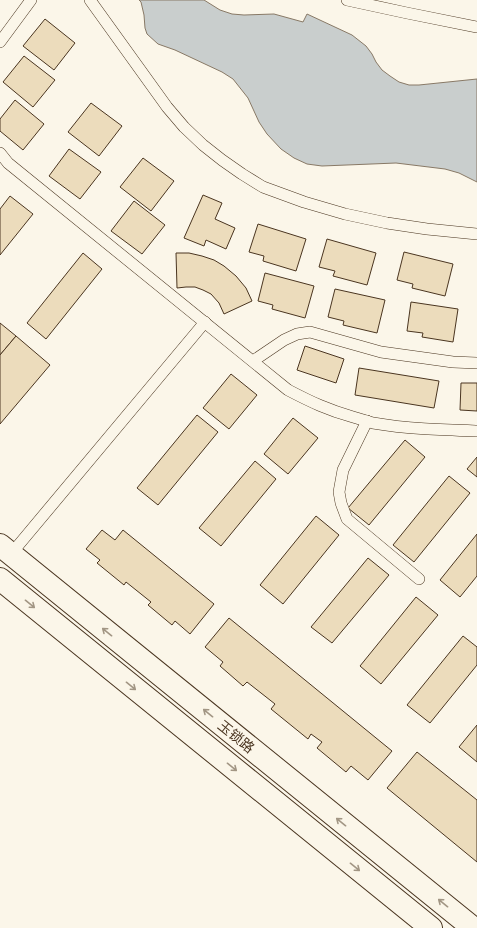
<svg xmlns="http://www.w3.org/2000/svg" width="477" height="928" viewBox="0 0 477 928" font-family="'Sofia Sans Condensed','Noto Sans SC',sans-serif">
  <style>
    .water { fill: #c9cecd; stroke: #887966 }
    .building { fill: #ecdcbc; stroke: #4a3520 }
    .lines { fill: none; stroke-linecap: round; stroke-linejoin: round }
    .service-casing { stroke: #4a3520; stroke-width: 12 }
    .tertiary-casing { stroke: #4a3520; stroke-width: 24 }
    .service { stroke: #fbf6e9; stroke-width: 11 }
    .tertiary { stroke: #fbf6e9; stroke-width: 22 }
    .oneway { stroke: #a29684 }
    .labels { text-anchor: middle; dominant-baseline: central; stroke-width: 3; stroke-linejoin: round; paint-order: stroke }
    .street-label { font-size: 14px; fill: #4a3520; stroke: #fbf6e9 }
  </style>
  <rect width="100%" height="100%" fill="#fbf6e9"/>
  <path class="water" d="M139,0H204L220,10L232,14L244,15L274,14L303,22L307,14L352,35L366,46L372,54L376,62L382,70L390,76L399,82L409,85H419L477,79V182L459,173L445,169L396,163L322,166L307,164L294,158L281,149L267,134L259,122L248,98L233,79L222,72L175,50L158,44L147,34L145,28L144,15L141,2Z"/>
  <g class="building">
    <path d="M45,19L75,43L54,70L23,46Z"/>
    <path d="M24,56L55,80L33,107L3,82Z"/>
    <path d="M15,100L44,124L23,150L0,131V119Z"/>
    <path d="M91,103L122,126L99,156L68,132Z"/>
    <path d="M69,149L101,172L80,199L49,176Z"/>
    <path d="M143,158L174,181L151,211L120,187Z"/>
    <path d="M203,195L222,203L215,219L235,228L226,249L206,240L204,246L184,238Z"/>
    <path d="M10,196L33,214L0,255V209Z"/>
    <path d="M134,201L165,225L142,254L111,231Z"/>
    <path d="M258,224L306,239L296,271L263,261L264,256L249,252Z"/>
    <path d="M327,239L376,253L367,285L333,276L335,271L319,267Z"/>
    <path d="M404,252L453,264L445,296L412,288L413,284L397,280Z"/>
    <path d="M83,253L102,269L46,339L27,323Z"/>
    <path d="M176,253H189L202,256L214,260L224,266L236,276L246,288L252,301L224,314L219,303L211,294L203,290L195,287H186L177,288Z"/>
    <path d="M265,273L314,286L305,318L272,309L273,305L258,301Z"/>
    <path d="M335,289L385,300L377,333L343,325L344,321L328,317Z"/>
    <path d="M411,302L458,309L453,342L422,337L423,333L407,331Z"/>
    <path d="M0,323L16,336L0,355Z"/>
    <path d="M16,336L50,365L0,424V355Z"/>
    <path d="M305,346L344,359L336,383L297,370Z"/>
    <path d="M359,368L439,381L434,408L355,395Z"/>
    <path d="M231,374L257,395L229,429L203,408Z"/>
    <path d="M461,383H477V411L460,410Z"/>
    <path d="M197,415L218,432L158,505L137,488Z"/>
    <path d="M293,418L318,438L288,474L264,454Z"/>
    <path d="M405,440L425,457L369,525L348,508Z"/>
    <path d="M477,457V477L467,469Z"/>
    <path d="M255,461L276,479L221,546L199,528Z"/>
    <path d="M449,476L470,493L414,562L393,545Z"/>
    <path d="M316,516L339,535L283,604L260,585Z"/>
    <path d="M102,530L115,540L123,530L214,604L190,634L175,621L172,625L148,605L151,602L126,582L124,585L97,563L100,560L86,549Z"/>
    <path d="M477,534V576L460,597L440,580Z"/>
    <path d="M368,558L389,575L332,643L311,627Z"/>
    <path d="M416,597L438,615L381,684L360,666Z"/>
    <path d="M229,618L392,751L368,780L351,766L346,772L317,748L322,742L311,734L308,739L271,709L275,704L247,682L243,686L220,666L223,662L205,647Z"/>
    <path d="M463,636L477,647V665L430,723L407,705Z"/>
    <path d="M477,725V762L459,747Z"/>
    <path d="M417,752L477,800V862L387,788Z"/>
  </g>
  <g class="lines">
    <g class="service-casing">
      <g id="service">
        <path d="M90,0L167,107L184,127L203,145L222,160L242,174L263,187L304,202L345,214L387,223L427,229L477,234"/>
        <path d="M347,0L407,13L477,27"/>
        <path d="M0,42L31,0"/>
        <path d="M0,153L8,163L288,390C311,402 328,410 353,417C360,419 366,421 373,423C407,429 443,430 477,431"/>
        <path d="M253,361L284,340L297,334L310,332L381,352L453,362L477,363"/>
        <path d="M367,421L343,470L339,492L341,503L347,519L419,579"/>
        <path d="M11,554L205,322"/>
      </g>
    </g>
    <g class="tertiary-casing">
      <g id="tertiary">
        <path d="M0,545L473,928"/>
        <path d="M0,579L431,928"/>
      </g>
    </g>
    <use href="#service" class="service"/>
    <use href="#tertiary" class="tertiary"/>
  </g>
  <defs><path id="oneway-shaft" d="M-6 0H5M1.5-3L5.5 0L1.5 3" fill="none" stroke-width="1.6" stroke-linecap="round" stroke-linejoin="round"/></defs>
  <g class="oneway">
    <use href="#oneway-shaft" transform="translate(30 604) rotate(39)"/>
    <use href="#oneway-shaft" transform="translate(107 632) rotate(-141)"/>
    <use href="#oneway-shaft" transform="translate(131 686) rotate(39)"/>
    <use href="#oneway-shaft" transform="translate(208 713) rotate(-141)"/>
    <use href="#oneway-shaft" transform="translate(232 767) rotate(39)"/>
    <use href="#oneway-shaft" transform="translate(341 822) rotate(-141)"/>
    <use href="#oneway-shaft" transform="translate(355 867) rotate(39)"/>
    <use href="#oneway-shaft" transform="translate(443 903) rotate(-141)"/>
  </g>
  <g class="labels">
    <g class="street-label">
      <text transform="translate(236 737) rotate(39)">玉锁路</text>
    </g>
  </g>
</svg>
